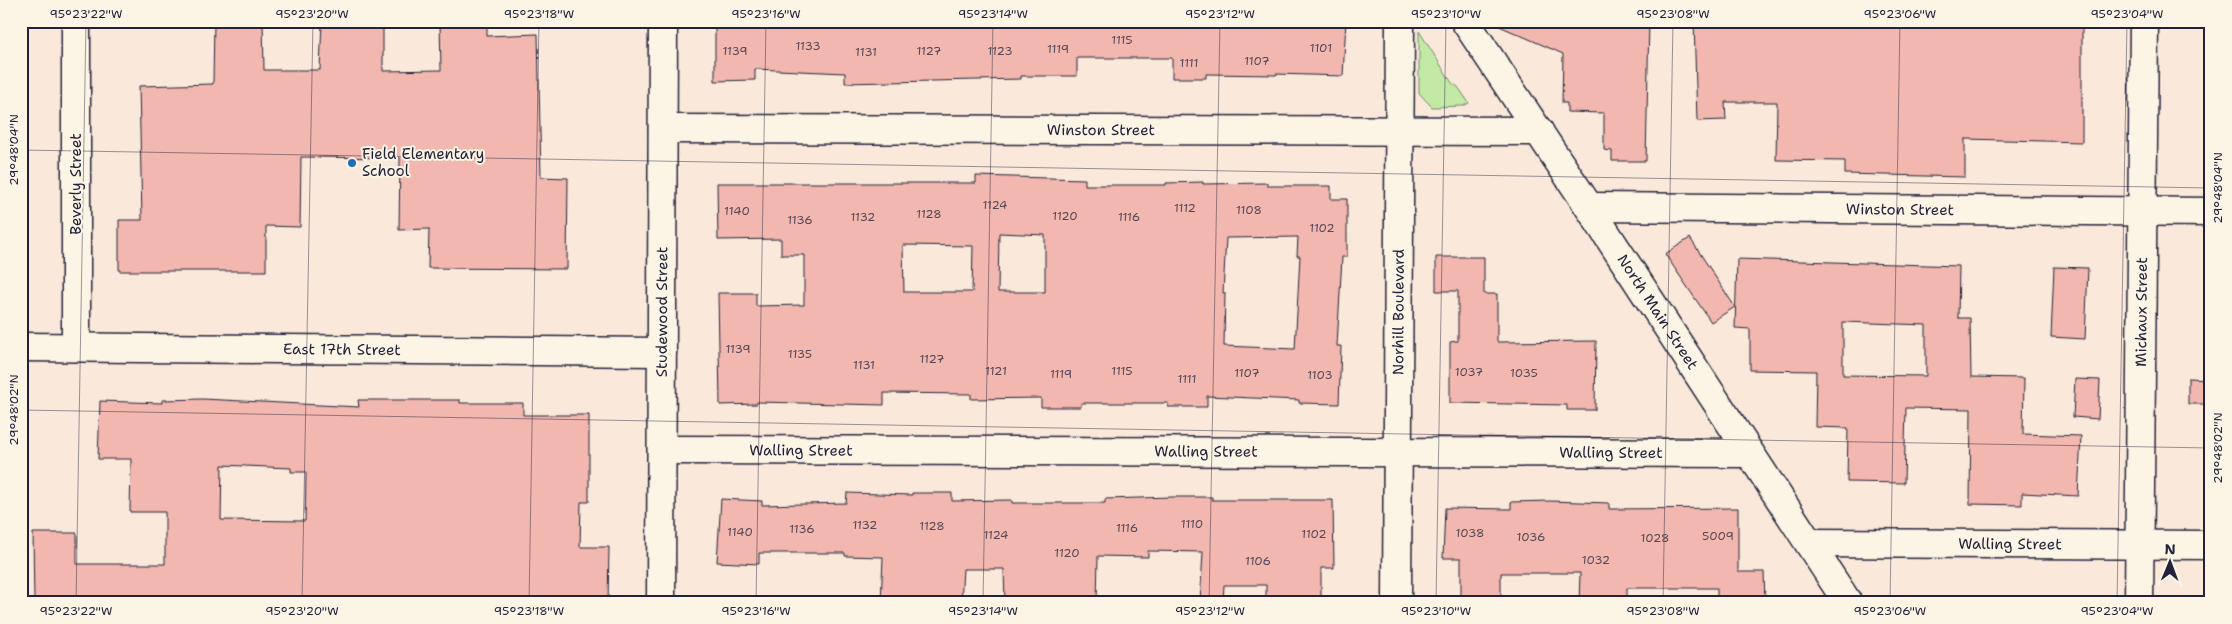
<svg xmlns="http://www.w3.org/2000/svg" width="2232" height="624" viewBox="0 0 2232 624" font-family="'Shantell Sans',sans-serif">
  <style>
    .green { fill: #c3eaa5; stroke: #728670 }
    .building { fill: #f2b7ae; stroke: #22223b; fill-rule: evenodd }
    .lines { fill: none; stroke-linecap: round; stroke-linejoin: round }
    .minor-casing { stroke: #22223b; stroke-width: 31 }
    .major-casing { stroke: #22223b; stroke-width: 31 }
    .minor { stroke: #fcf5e5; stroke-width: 28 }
    .major { stroke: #fcf5e5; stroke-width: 28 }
    .ticks { fill: none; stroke: #22223b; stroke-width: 1; stroke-opacity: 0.45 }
    .poi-dot { fill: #1f6fb2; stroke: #fcf5e5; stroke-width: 2 }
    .labels { text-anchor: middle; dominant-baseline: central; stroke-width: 4; stroke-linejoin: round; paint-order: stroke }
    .number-label { font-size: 12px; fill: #564758 }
    .street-label { font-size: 15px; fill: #22223b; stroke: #fcf5e5 }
    .poi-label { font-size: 15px; fill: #22223b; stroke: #fcf5e5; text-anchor: start }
    .neatline { fill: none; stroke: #22223b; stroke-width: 2 }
    .ticks-label { font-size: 12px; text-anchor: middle; fill: #22223b }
  </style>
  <rect width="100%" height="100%" fill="#fae9da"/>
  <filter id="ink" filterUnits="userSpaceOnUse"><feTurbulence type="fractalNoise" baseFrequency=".02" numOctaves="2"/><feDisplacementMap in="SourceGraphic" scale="10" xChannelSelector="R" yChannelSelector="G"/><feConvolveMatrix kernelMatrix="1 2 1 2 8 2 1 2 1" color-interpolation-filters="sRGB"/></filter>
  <g filter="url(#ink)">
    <path class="green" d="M1419,31L1452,83L1458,87L1469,103L1463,106L1432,107L1419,93Z"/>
    <g class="building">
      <path d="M214,21H263L264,70H320L322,21H383V71L441,70L440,21H487V36L538,34L541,177L568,178L567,269L428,268L429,229L399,230L400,158L301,157L300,227L266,226V271H119V220H142L139,86L213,84Z"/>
      <path d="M715,21H949V23L1346,21L1343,76L1276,74V75L1206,74V78H1172V58H1077V76H1021V79L845,83V73L755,69V80L715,81Z"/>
      <path d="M1488,21H1649L1646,161H1612V151L1604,150V113L1567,112V103H1562L1563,54Z"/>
      <path d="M1694,21H2082V142L1965,139V177L1845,174V161L1776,160L1777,102H1725L1726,120L1697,121Z"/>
      <path d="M976,176L1085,179V185H1166V183L1203,182V184L1267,183V186H1331V199H1347V257H1342L1337,346H1341L1339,404L1299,403V400L1207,396V407H1168V403H1081V407H1041V398L971,399V394L884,393V405L757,402V404L720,405L718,293H756V306L804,305V255H781V239L718,240L717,183H976ZM999,233L1045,235V292H998ZM1298,237L1297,256H1300L1295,349L1224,346L1225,293H1223L1226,238ZM903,245L973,246L972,292H904Z"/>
      <path d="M1690,238L1735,307L1711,322L1665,254Z"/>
      <path d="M1436,257H1484V294H1497V342L1596,341L1595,410H1567V405L1450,403V342L1458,341V291H1436Z"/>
      <path d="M1737,259L1959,266L1958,318H1970L1971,377L2024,378L2023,434L2081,436L2078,496L2022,493V505L1970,504L1971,409L1906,408L1904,483L1847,482L1848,428L1815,427L1816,371L1750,370V329L1735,328ZM1843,322L1926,325V376L1843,375Z"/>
      <path d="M2054,267L2088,268L2085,339L2051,337Z"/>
      <path d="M2188,378L2211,379V404H2188Z"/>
      <path d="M2075,379L2100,380L2098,419L2073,417Z"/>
      <path d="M203,399L359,407L358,400H460V403H523V415H589V502H581L580,547H609L608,603H34L33,533H77V564H165V512H130L131,459H98L100,401L162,403V400ZM222,465L291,468V472H306L305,521L221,520Z"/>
      <path d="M847,493L912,495V493H952V501L1012,500V503H1105V499L1172,497H1212V500H1333L1334,568H1321V603H1266V585H1224L1223,603H1200L1203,552L1148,551V557L1098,556L1097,603H1005L1004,569H963L961,603H881L883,557L845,556V553H759V564L717,562L721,499L762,501V505L846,503Z"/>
      <path d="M1550,501L1609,503V509L1738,508V572H1764L1765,603H1717V588H1627V603H1579L1580,573H1501V603H1461V558H1443L1445,508L1511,509V502Z"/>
    </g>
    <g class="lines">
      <g class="minor-casing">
        <g id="minor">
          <path d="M76,21V347"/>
          <path id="s1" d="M663,129L1539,131"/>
          <path id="s2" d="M1589,207L2211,212"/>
          <path id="s3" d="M21,347L662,352"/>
          <path id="s4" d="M662,450L1749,453"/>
          <path id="s5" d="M1809,543L2211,545"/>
          <path id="s6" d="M1397,603L1400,21"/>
          <path id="s7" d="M2139,603L2144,21"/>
        </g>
      </g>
      <g class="major-casing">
        <g id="major">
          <path id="s8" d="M1465,21L1589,207L1848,603"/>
          <path id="s9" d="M661,603L663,21"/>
        </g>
      </g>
      <use href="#minor" class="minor"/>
      <use href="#major" class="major"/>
    </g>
  </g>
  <path class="ticks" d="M21,150L2211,188M21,410L2211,448M76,603L86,21M302,603L313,21M529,603L539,21M756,603L766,21M983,603L993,21M1209,603L1220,21M1436,603L1446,21M1663,603L1673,21M1890,603L1900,21M2117,603L2127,21"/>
  <circle class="poi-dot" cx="352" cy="163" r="5"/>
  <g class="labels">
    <g class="number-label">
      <text x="1122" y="40">1115</text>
      <text x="808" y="46">1133</text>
      <text x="1321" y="48">1101</text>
      <text x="1058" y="49">1119</text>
      <text x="735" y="51">1139</text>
      <text x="929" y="51">1127</text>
      <text x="1000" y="51">1123</text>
      <text x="866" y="52">1131</text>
      <text x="1257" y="61">1107</text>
      <text x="1189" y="63">1111</text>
      <text x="995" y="205">1124</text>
      <text x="1185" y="208">1112</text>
      <text x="1249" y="210">1108</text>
      <text x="737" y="211">1140</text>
      <text x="929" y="214">1128</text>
      <text x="1065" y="216">1120</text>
      <text x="863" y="217">1132</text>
      <text x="1129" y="217">1116</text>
      <text x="800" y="220">1136</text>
      <text x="1322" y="228">1102</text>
      <text x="738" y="349">1139</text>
      <text x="800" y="354">1135</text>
      <text x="932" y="359">1127</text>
      <text x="864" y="365">1131</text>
      <text x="996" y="371">1121</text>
      <text x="1122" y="371">1115</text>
      <text x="1469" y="372">1037</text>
      <text x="1247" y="373">1107</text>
      <text x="1524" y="373">1035</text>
      <text x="1061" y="374">1119</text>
      <text x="1320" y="375">1103</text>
      <text x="1187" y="379">1111</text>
      <text x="1192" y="524">1110</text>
      <text x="865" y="525">1132</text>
      <text x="932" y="526">1128</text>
      <text x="1127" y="528">1116</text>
      <text x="802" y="529">1136</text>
      <text x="740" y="532">1140</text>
      <text x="1470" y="533">1038</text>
      <text x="1314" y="534">1102</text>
      <text x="996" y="535">1124</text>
      <text x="1718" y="536">5009</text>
      <text x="1531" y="537">1036</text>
      <text x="1655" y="538">1028</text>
      <text x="1067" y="553">1120</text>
      <text x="1596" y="560">1032</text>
      <text x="1258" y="561">1106</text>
    </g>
    <g class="street-label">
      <text stroke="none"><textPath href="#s1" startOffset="438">Winston Street</textPath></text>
      <text transform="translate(76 184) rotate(-90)">Beverly Street</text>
      <text stroke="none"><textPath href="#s2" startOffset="311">Winston Street</textPath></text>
      <text stroke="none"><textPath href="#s8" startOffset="349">North Main Street</textPath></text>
      <text stroke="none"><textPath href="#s9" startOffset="291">Studewood Street</textPath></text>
      <text stroke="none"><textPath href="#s6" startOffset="291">Norhill Boulevard</textPath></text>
      <text stroke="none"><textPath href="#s7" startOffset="291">Michaux Street</textPath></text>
      <text stroke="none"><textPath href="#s3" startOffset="321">East 17th Street</textPath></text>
      <text stroke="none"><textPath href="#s4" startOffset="139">Walling Street</textPath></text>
      <text stroke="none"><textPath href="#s4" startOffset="544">Walling Street</textPath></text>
      <text stroke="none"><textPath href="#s4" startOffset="949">Walling Street</textPath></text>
      <text stroke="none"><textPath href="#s5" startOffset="201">Walling Street</textPath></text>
    </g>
    <g class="poi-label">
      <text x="362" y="154">Field Elementary<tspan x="362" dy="17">School</tspan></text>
    </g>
  </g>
  <rect width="2232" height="624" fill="none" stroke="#fcf5e5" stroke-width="55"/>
  <g transform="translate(2170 562) rotate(1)" stroke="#fcf5e5" stroke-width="4" paint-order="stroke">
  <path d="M0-4L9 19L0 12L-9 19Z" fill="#22223b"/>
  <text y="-8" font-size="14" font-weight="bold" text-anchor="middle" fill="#22223b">N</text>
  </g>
  <rect x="28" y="28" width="2176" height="568" class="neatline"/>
  <g class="ticks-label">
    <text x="86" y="18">95°23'22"W</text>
    <text x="312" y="18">95°23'20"W</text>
    <text x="539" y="18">95°23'18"W</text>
    <text x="766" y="18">95°23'16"W</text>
    <text x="993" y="18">95°23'14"W</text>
    <text x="1220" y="18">95°23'12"W</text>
    <text x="1446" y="18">95°23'10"W</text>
    <text x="1673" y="18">95°23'08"W</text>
    <text x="1900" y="18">95°23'06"W</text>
    <text x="2127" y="18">95°23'04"W</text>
    <text transform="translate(14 150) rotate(-90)" y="4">29°48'04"N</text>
    <text transform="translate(2218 188) rotate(-90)" y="4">29°48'04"N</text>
    <text transform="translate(14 410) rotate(-90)" y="4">29°48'02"N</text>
    <text transform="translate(2218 448) rotate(-90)" y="4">29°48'02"N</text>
    <text x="76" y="615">95°23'22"W</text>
    <text x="302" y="615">95°23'20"W</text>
    <text x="529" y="615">95°23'18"W</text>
    <text x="756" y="615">95°23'16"W</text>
    <text x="983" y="615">95°23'14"W</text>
    <text x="1210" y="615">95°23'12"W</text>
    <text x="1436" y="615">95°23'10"W</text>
    <text x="1663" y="615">95°23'08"W</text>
    <text x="1890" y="615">95°23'06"W</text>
    <text x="2117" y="615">95°23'04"W</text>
  </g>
</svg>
